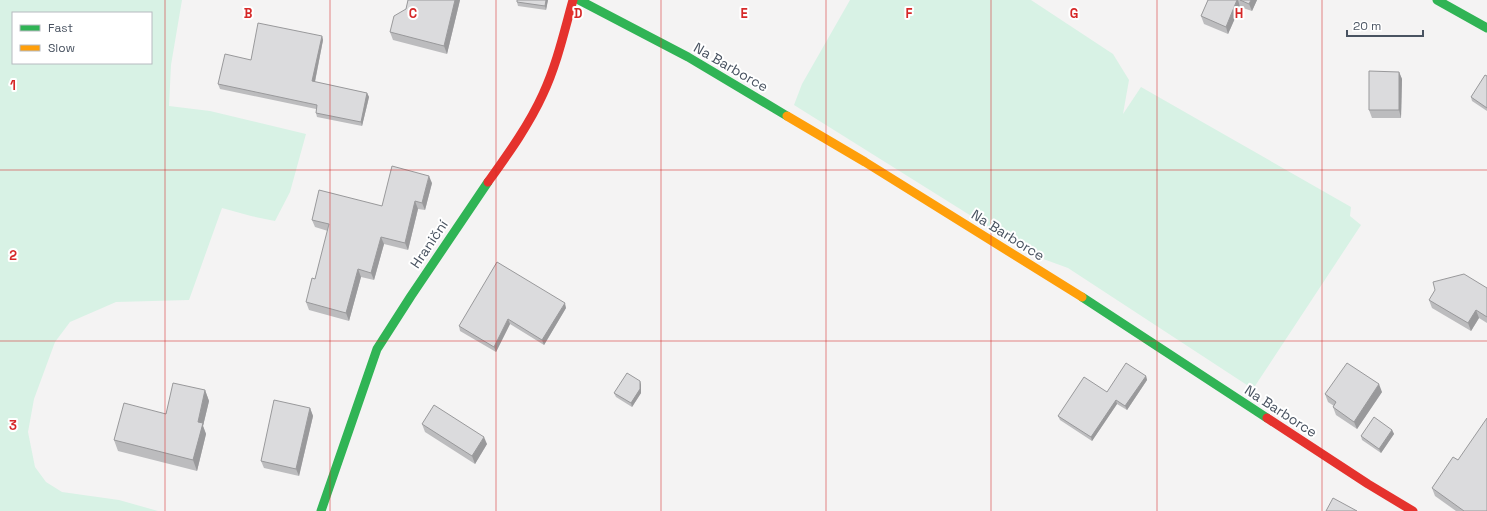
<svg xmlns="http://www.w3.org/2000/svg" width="1487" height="511" viewBox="0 0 1487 511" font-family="'Space Grotesk',sans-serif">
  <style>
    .green { fill: #d8f2e5; fill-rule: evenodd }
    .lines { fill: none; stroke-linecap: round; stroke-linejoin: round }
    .fast { stroke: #30b455; stroke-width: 9 }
    .slow { stroke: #ff9f0a; stroke-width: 9 }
    .jam { stroke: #e5322d; stroke-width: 9 }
    .wall { fill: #bcbcbe }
    .shaded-wall { fill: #99999b }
    .building { fill: #dbdbdd; stroke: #99999b }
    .grid { fill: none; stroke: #d62828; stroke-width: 1; stroke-opacity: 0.55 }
    .labels { text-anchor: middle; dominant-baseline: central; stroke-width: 4; stroke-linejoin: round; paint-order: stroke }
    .street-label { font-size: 14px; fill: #495361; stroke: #fff }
    .grid-label { font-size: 13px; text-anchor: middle; font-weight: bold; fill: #d62828; stroke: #fff; stroke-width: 4; stroke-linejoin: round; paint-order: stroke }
  </style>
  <rect width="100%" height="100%" fill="#f4f3f3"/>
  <g class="green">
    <path d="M0,0H182L171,65L169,106L210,111L306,134L290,192L275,221L251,216L222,208L189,300L116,302L70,322L55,342L34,399L28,432L35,467L46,482L62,492L119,500L158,511H0ZM13,13H151V63H13Z"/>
    <path d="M850,0H1031L1113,54L1129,80L1123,114L1141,87L1351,207L1350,216L1361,225L1253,389L1068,268L1035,256L794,105L802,84Z"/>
  </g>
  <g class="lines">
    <g class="fast">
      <path d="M579,0L688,57L787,116"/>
      <path d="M1437,0L1487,28"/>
      <path d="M1082,297L1267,418"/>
      <path d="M321,511L377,349L411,296L488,182"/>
    </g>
    <path class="slow" d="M787,116L865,162L1082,297"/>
    <g class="jam">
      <path d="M488,182C508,154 529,125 543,94C557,64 564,32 573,0"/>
      <path d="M1267,418L1368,484L1413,511"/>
    </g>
  </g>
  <g class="wall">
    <path d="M408,0H460L447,54L393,40L390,32L406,9Z"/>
    <path d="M517,0H548L546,10L518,6L517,2Z"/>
    <path d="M1208,0H1257L1252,11L1240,7L1228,34L1204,24L1201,16Z"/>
    <path d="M322,36L323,40L315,82L367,93L369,97L362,126L317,117L316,113V109L220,89L218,84L251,60Z"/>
    <path d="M1399,72L1402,79L1401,118H1372L1369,110Z"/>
    <path d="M1487,76V111L1472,101L1471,97Z"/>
    <path d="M432,183L425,210L418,209L408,250L384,244L374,280L361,277L349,321L309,310L306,302L315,279L328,231L315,227L312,220L382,206Z"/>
    <path d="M1487,288V323L1479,318L1471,331L1432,308L1429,300Z"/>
    <path d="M566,308L544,345L510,324L496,352L460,331L459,326Z"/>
    <path d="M1146,376L1147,380L1127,410L1117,404L1092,441L1060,420L1058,416L1107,392Z"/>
    <path d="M640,381L641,385V393L632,407L616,397L614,393Z"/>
    <path d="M205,390L209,401L203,426L206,434L197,471L118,451L114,440L166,414Z"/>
    <path d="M1382,392L1357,429L1336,415L1333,407L1334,406L1328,402L1325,394Z"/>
    <path d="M310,408L313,416L299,476L264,468L261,461Z"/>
    <path d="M422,424L487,444L475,464L425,432Z"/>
    <path d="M1392,430L1394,434L1381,453L1362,440L1361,436Z"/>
    <path d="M1458,460L1487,511H1456L1435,496L1432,488Z"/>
  </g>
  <g class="shaded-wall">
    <path d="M455,0H460L447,54L444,46Z"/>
    <path d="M546,0H548L546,10L545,6Z"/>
    <path d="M1237,0H1238L1240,7L1228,34L1226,27Z"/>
    <path d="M1251,0H1257L1252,11L1249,4Z"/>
    <path d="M322,36L323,40L314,86L312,81Z"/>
    <path d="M1399,72L1402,79L1401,118L1399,110Z"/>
    <path d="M367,93L369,97L362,126L361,122Z"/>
    <path d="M429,176L432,183L425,210L422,203Z"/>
    <path d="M415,201L418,209L408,250L405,243Z"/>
    <path d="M381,237L384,244L374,280L371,273Z"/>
    <path d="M358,269L361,277L349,321L346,313Z"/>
    <path d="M565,303L566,308L544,345L542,340Z"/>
    <path d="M1476,310L1479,318L1471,331L1468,323Z"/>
    <path d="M508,319L510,324L496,352L494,347Z"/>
    <path d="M1146,376L1147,380L1127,410L1125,406Z"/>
    <path d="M640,381L641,385V393L632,407L631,403Z"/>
    <path d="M1379,384L1382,392L1357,429L1354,422Z"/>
    <path d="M205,390L209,401L203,426L206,434L197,471L193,460L198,422Z"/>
    <path d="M1116,400L1117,404L1092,441L1091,437Z"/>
    <path d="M310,408L313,416L299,476L296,469Z"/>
    <path d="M1392,430L1394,434L1381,453L1379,449Z"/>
    <path d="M484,437L487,444L475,464L472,456Z"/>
  </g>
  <g class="building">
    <path d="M408,0H455L444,46L390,32L394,16L406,9Z"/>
    <path d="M517,0H546L545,6L517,2Z"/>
    <path d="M1208,0H1237L1226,27L1201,16Z"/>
    <path d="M1240,0H1251L1249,4Z"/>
    <path d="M258,23L322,36L312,81L367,93L361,122L316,113L317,105L218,84L225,54L251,60Z"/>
    <path d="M1369,71L1399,72V110H1369Z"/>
    <path d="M1485,75L1487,76V108L1471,97Z"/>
    <path d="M392,166L429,176L422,203L415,201L405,243L381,237L371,273L358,269L346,313L306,302L312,278L315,279L329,224L312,220L319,190L382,206Z"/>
    <path d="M497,262L565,303L542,340L508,319L494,347L459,326Z"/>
    <path d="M1464,274L1487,288V317L1476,310L1468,323L1429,300L1435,290L1433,282Z"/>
    <path d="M1126,363L1146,376L1125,406L1116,400L1091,437L1058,416L1084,377L1107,392Z"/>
    <path d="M1347,363L1379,384L1354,422L1333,407L1336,402L1325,394Z"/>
    <path d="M627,373L640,381V389L631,403L614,393Z"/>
    <path d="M173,383L205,390L198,422L203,423L193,460L114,440L124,403L166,414Z"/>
    <path d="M274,400L310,408L296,469L261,461Z"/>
    <path d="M434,405L484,437L472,456L422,424Z"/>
    <path d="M1374,417L1392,430L1379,449L1361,436Z"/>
    <path d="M1487,418V511H1464L1432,488L1453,457L1458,460Z"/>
    <path d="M1333,498L1357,511H1326Z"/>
  </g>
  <path class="grid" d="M165,0V511M330,0V511M496,0V511M661,0V511M826,0V511M991,0V511M1157,0V511M1322,0V511M0,170H1487M0,341H1487"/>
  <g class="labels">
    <g class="street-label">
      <text transform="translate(731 67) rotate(30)">Na Barborce</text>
      <text transform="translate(1008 235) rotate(32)">Na Barborce</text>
      <text transform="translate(429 244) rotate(-56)">Hraniční</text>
      <text transform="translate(1281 411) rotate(33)">Na Barborce</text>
    </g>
  </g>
  <g class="grid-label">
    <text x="248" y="18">B</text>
    <text x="413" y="18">C</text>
    <text x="578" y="18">D</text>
    <text x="744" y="18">E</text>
    <text x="909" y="18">F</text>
    <text x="1074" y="18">G</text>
    <text x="1239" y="18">H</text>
    <text x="13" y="90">1</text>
    <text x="13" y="260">2</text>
    <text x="13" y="430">3</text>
  </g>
  <rect x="12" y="12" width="140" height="52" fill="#ffffff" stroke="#b6bac0"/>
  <rect x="20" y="25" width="20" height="6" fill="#30b455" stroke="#b6bac0"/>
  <text x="48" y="32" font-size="12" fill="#495361">Fast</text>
  <rect x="20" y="45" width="20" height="6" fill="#ff9f0a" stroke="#b6bac0"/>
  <text x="48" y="52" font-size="12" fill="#495361">Slow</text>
  <path d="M1347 30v6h76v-6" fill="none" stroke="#495361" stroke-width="2"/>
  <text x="1353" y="30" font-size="12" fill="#495361" stroke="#ffffff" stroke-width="3" paint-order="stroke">20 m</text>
</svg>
